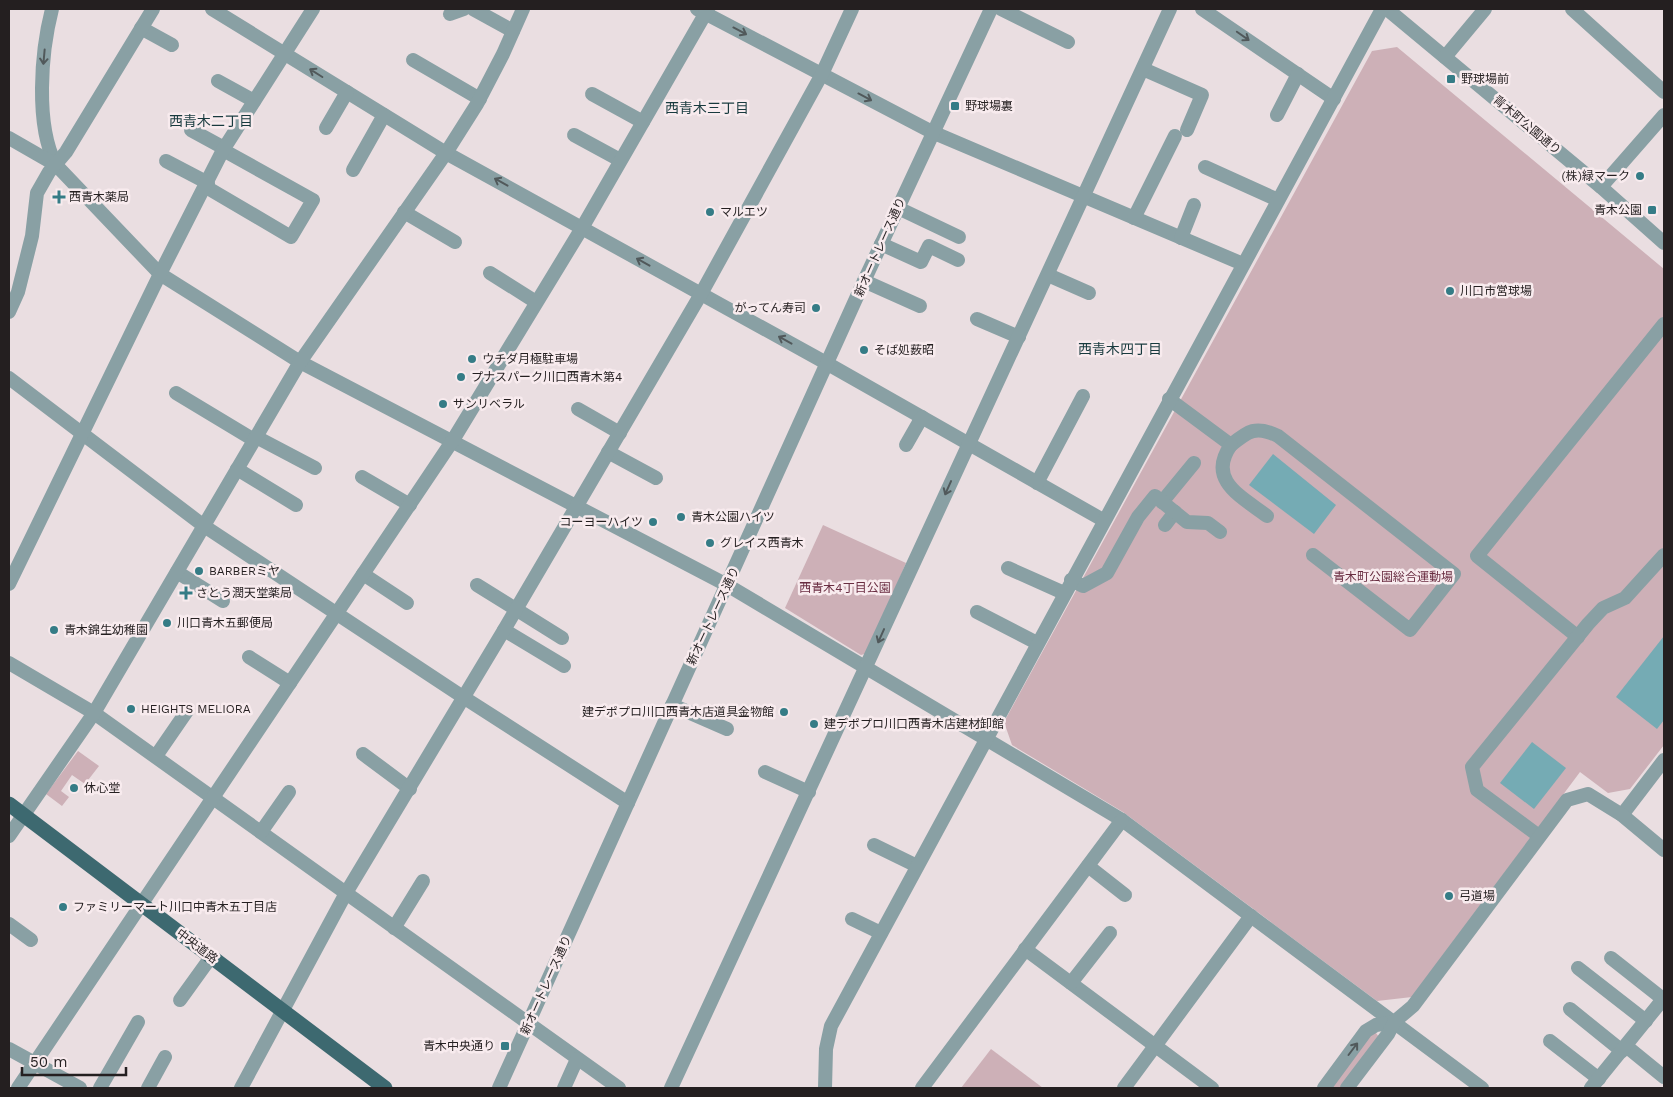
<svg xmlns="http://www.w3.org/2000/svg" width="1673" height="1097" viewBox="0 0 1673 1097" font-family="'Work Sans','Noto Sans JP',sans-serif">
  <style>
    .green { fill: #cdb0b7 }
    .water { fill: #75abb4 }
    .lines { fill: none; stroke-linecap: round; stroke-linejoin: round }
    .minor { stroke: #89a0a4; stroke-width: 14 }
    .major { stroke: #3d6970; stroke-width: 15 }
    .oneway { stroke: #51595b }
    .poi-dot { fill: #357c86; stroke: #f8ebee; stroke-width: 2 }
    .labels { text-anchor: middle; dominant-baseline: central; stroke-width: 5; stroke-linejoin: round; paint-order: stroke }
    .poi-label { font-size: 12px; fill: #241f20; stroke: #f8ebee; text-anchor: start }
    .street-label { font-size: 12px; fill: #241f20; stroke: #f8ebee }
    .park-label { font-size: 12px; fill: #692d41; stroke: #f8ebee }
    .neighbourhood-label { font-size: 14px; fill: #183a3e; stroke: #f8ebee }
  </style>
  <rect width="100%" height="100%" fill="#eadee1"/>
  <g class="green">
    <path d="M1397,47L1664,269V745L1630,789L1608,793L1580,772L1412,997L1377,1001L1123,812L1012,745L1004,722L1372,51Z"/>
    <path d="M823,525L906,563L868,653L861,655L785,608Z"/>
    <path d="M78,751L99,766L85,784L72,775L61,791L69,797L62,806L46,794Z"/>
    <path d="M1372,1033H1376L1379,1037L1341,1088H1331Z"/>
    <path d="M991,1049L1043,1088H961Z"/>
  </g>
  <g class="water">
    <path d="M1273,454L1336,505L1314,534L1249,485Z"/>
    <path d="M1664,636V720L1657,729L1616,697Z"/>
    <path d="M1532,742L1566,768L1534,809L1500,783Z"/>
  </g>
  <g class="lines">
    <g class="minor">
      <path d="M52,9C41,52 35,125 56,165"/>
      <path d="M212,9L446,153L828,364L1103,520"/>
      <path d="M473,9L513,31"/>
      <path d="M697,9L932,132L1243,264"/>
      <path d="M1001,9L1068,42"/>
      <path d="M1202,9L1334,99"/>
      <path d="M1387,9L1601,187L1664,243"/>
      <path d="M1572,9L1664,92"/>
      <path d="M450,14L464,9"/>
      <path d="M141,28L172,45"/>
      <path d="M1445,57L1485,9"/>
      <path d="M413,60L480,99"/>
      <path d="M1143,69L1202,95L1187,130"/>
      <path d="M218,81L254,101"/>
      <path d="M592,94L643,122"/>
      <path d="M1277,115L1298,74"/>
      <path d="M326,128L347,92"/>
      <path d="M191,130L224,148"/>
      <path d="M574,135L620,160"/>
      <path d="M9,138L56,165L160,274L300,362L727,585L1122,820L1482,1088"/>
      <path d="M166,161L208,183"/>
      <path d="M1205,167L1278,200"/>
      <path d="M353,170L384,115"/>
      <path d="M206,187L291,237L313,200L223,150"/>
      <path d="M1601,187L1664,115"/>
      <path d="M898,208L959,237"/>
      <path d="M404,212L455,242"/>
      <path d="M1134,218L1175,136"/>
      <path d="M1181,238L1194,205"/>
      <path d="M881,244L921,262L929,246L958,260"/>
      <path d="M490,273L536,302"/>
      <path d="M1048,275L1089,293"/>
      <path d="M864,281L920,306"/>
      <path d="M9,312L18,292L32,236L37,193L49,172L66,152L153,9"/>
      <path d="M977,319L1019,337"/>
      <path d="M9,378L204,526L463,697L628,803"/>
      <path d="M176,393L254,440"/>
      <path d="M1169,399L1231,445C1248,431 1256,425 1278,436L1454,574L1410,630L1313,555"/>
      <path d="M578,409L620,433"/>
      <path d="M256,437L315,468"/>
      <path d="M906,445L922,417"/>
      <path d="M1231,445C1206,480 1242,497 1267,516"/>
      <path d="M608,452L656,478"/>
      <path d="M237,469L296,505"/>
      <path d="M362,477L410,505"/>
      <path d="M1037,483L1083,396"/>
      <path d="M1162,502L1194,463"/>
      <path d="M1165,525L1175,512"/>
      <path d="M1008,568L1064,593"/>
      <path d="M177,572L223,601"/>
      <path d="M363,574L407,603"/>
      <path d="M1071,580L1083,586L1107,573L1138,517L1155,496L1187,522L1208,523L1220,532"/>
      <path d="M9,584L160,274L223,150L313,9"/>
      <path d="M477,585L562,638"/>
      <path d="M977,612L1037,643"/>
      <path d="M504,630L564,666"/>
      <path d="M1578,637L1477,556L1664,324"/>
      <path d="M249,657L290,683"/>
      <path d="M9,663L94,713L619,1088"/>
      <path d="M672,705L727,729"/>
      <path d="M363,754L410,789"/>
      <path d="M156,756L187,711"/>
      <path d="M765,772L809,792"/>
      <path d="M1622,815L1664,760"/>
      <path d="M261,832L289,792"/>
      <path d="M9,836L94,713L300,362L446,153L477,104L503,54L523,9"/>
      <path d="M1539,836L1477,790L1472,767L1588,624L1603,608L1625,598L1664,555"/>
      <path d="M874,845L917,866"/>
      <path d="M1088,866L1125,895"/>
      <path d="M852,919L881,933"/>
      <path d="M9,924L31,940"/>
      <path d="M394,928L423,881"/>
      <path d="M1025,949L1212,1088"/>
      <path d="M1611,958L1663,999"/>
      <path d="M1578,968L1646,1021"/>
      <path d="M1071,983L1110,933"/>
      <path d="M180,1000L211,957"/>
      <path d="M1570,1009L1622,1051"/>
      <path d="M1550,1041L1599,1079"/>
      <path d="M1626,1046L1664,1077"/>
      <path d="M9,1049L80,1088"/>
      <path d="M18,1088L453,440L582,228L708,9"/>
      <path d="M100,1088L138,1022"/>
      <path d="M148,1088L165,1057"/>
      <path d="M241,1088L346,893L504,630L701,294L822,74L852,9"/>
      <path d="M499,1088L864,281L991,9"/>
      <path d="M564,1088L577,1059"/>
      <path d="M671,1088L1170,9"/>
      <path d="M825,1088L826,1049L831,1026L1382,9"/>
      <path d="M922,1088L1122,820"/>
      <path d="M1124,1088L1251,916"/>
      <path d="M1324,1088L1366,1031L1376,1025L1394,1022"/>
      <path d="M1347,1088L1388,1034L1394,1022L1413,1006L1567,800L1588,794L1622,815L1664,850"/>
      <path d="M1591,1088L1664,998"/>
    </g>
    <path class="major" d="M9,804L385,1088"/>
  </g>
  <defs><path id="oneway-shaft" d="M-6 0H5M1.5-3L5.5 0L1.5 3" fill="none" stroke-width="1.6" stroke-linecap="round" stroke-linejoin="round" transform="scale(1.25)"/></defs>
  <g class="oneway">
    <use href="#oneway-shaft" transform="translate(740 31) rotate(28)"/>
    <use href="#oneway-shaft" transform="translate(1243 36) rotate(35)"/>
    <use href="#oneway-shaft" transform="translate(44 57) rotate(95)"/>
    <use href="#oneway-shaft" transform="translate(316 73) rotate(-148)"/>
    <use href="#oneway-shaft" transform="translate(865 97) rotate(28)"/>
    <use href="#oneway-shaft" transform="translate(501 182) rotate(-151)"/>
    <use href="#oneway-shaft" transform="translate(643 262) rotate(-151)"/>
    <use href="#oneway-shaft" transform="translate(785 340) rotate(-151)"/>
    <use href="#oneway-shaft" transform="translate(948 488) rotate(114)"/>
    <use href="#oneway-shaft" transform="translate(881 636) rotate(114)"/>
    <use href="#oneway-shaft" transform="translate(1353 1049) rotate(-53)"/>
  </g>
  <g class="poi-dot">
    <rect x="1446" y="74" width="10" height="10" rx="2.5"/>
    <rect x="950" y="101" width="10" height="10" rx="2.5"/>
    <circle cx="1640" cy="176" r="5"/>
    <path d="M56.5 189.5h5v5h5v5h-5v5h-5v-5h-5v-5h5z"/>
    <rect x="1647" y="205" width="10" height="10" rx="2.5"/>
    <circle cx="710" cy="212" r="5"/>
    <circle cx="1450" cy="291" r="5"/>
    <circle cx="816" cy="308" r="5"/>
    <circle cx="864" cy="350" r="5"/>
    <circle cx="472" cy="359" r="5"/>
    <circle cx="461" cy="377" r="5"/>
    <circle cx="443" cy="404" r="5"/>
    <circle cx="681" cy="517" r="5"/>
    <circle cx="653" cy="522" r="5"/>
    <circle cx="710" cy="543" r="5"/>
    <circle cx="199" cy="571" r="5"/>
    <path d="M183.5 585.5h5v5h5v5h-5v5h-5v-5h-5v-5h5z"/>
    <circle cx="167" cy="623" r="5"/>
    <circle cx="54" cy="630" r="5"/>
    <circle cx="131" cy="709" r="5"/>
    <circle cx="784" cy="712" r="5"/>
    <circle cx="814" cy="724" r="5"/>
    <circle cx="74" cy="788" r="5"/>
    <circle cx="1449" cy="896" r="5"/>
    <circle cx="63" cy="907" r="5"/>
    <rect x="500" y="1041" width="10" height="10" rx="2.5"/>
  </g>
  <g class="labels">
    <g class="poi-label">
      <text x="1461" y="79">野球場前</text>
      <text x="965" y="106">野球場裏</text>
      <text x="1630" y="176" text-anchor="end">(株)緑マーク</text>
      <text x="69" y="197">西青木薬局</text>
      <text x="1642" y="210" text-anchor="end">青木公園</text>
      <text x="720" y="212">マルエツ</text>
      <text x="1460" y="291">川口市営球場</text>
      <text x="806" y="308" text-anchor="end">がってん寿司</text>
      <text x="874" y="350">そば処薮昭</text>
      <text x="482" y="359">ウチダ月極駐車場</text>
      <text x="471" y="377">プナスパーク川口西青木第4</text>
      <text x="453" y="404">サンリベラル</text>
      <text x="691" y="517">青木公園ハイツ</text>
      <text x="643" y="522" text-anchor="end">コーヨーハイツ</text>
      <text x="720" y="543">グレイス西青木</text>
      <text x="209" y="571">BARBERミヤ</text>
      <text x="196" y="593">さとう潤天堂薬局</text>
      <text x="177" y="623">川口青木五郵便局</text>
      <text x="64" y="630">青木錦生幼稚園</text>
      <text x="141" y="709">HEIGHTS MELIORA</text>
      <text x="774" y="712" text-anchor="end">建デポプロ川口西青木店道具金物館</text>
      <text x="824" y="724">建デポプロ川口西青木店建材卸館</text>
      <text x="84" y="788">休心堂</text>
      <text x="1459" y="896">弓道場</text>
      <text x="73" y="907">ファミリーマート川口中青木五丁目店</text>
      <text x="495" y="1046" text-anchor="end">青木中央通り</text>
    </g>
    <g class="street-label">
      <text transform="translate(1527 125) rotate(40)">青木町公園通り</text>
      <text transform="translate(880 247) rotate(-66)">新オートレース通り</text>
      <text transform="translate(713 616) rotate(-65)">新オートレース通り</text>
      <text transform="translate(197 946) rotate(37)">中央道路</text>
      <text transform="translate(546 985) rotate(-66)">新オートレース通り</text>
    </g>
    <g class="park-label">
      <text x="1393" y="577">青木町公園総合運動場</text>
      <text x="845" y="588">西青木4丁目公園</text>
    </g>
    <g class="neighbourhood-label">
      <text x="707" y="108">西青木三丁目</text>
      <text x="211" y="121">西青木二丁目</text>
      <text x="1120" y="349">西青木四丁目</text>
    </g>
  </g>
  <rect width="1673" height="1097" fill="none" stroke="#241f20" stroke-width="20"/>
  <path d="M22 1067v8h104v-8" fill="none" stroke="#241f20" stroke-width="2.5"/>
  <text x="30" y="1067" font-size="15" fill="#241f20" stroke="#f8ebee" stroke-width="4" paint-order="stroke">50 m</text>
</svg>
